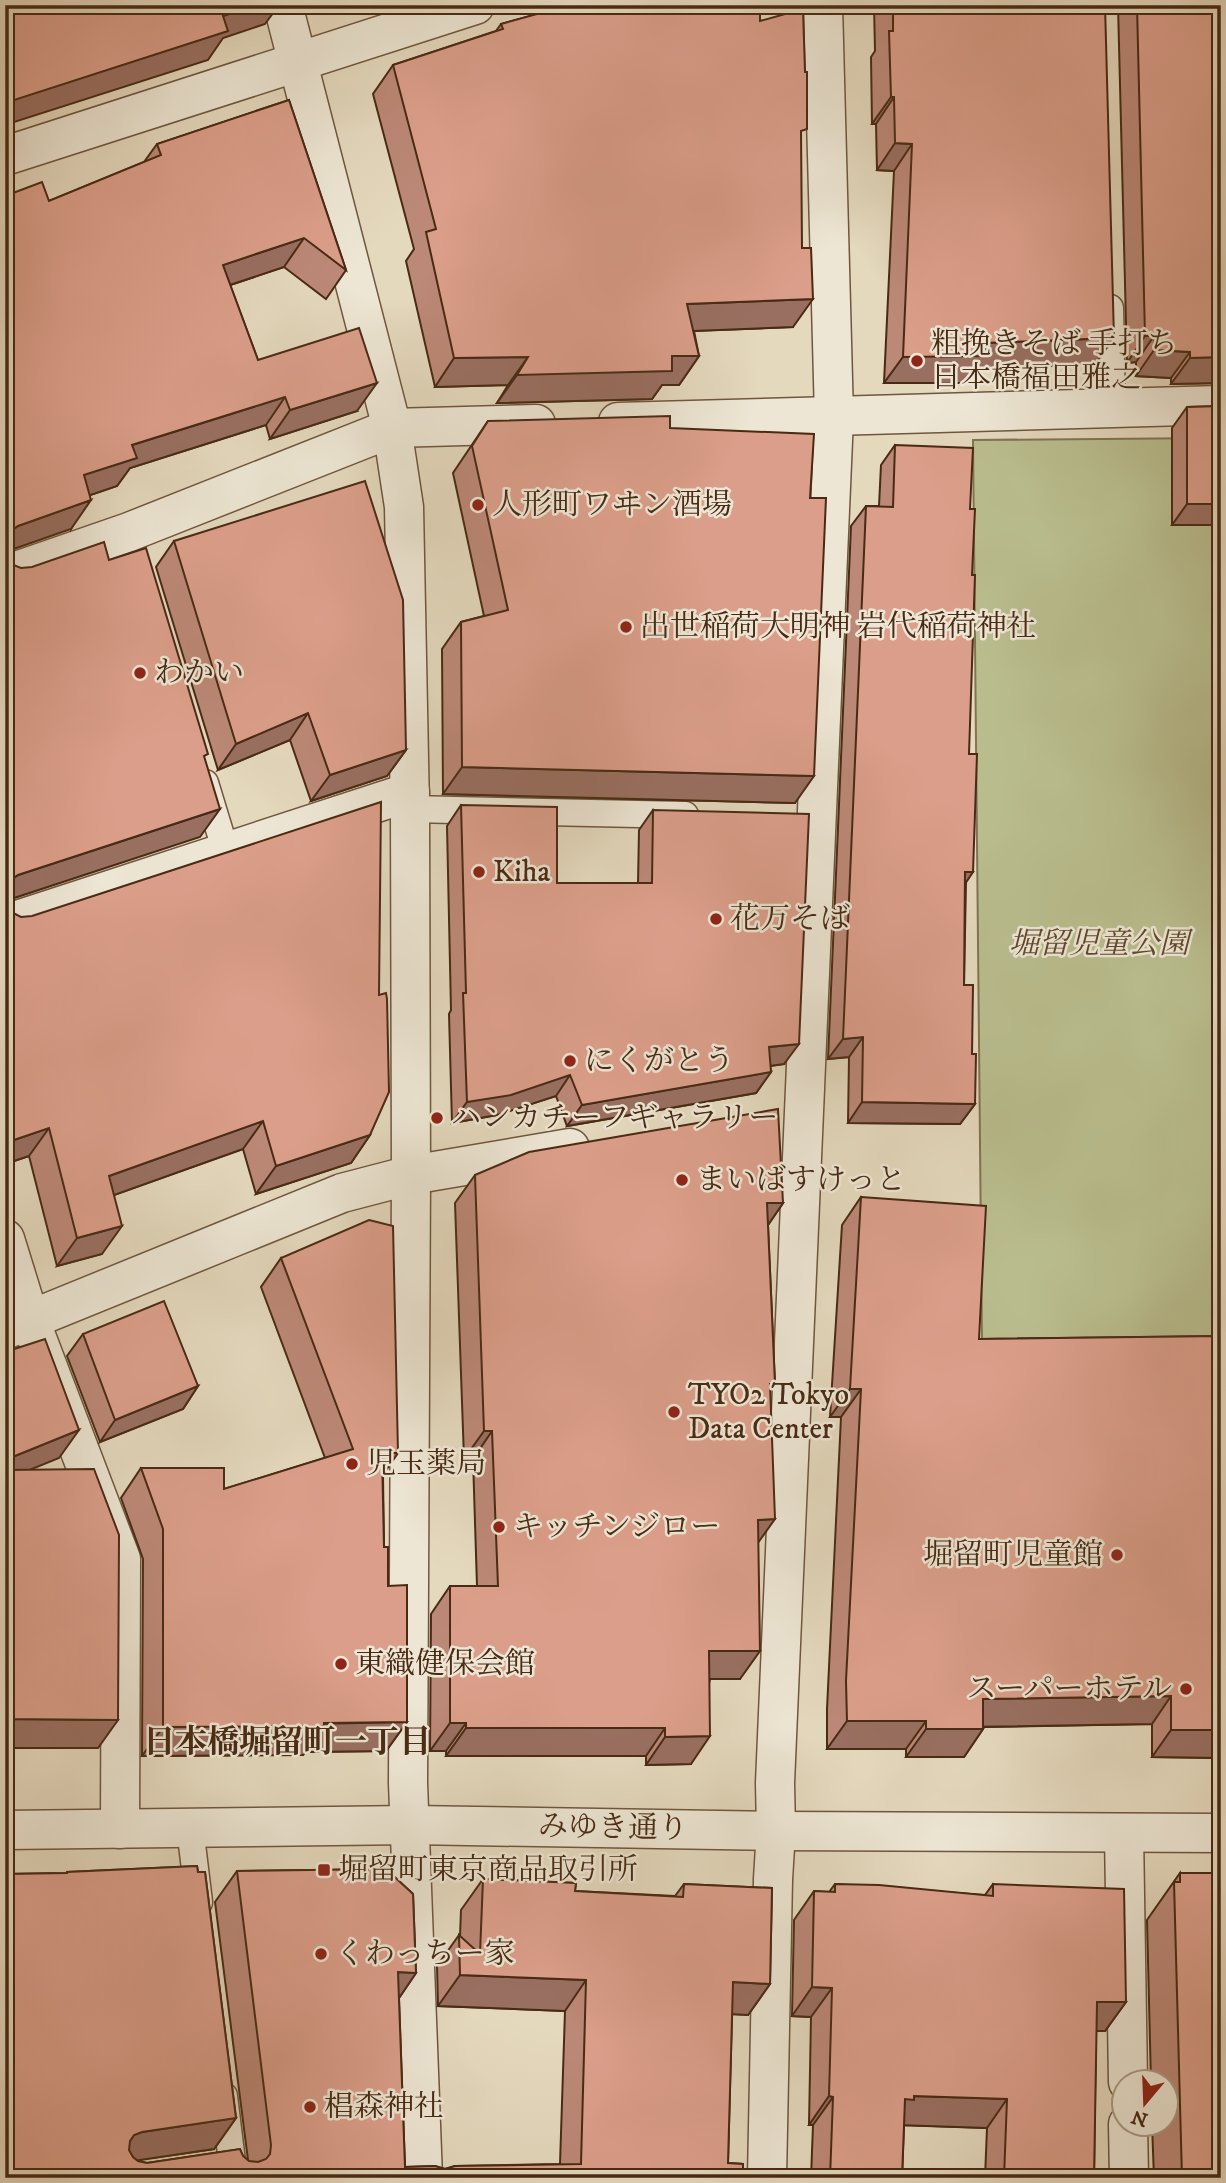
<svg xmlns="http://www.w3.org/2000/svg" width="1226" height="2183" viewBox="0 0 1226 2183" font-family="'IM FELL DW Pica','Noto Serif JP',serif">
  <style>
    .green { fill: #b9bd8e; stroke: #817451; stroke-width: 2 }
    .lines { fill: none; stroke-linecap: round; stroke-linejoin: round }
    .service-casing { stroke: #70563e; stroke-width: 29 }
    .minor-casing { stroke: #70563e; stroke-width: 41 }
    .service { stroke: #ede6d4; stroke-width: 26 }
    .minor { stroke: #ede6d4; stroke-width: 38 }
    .wall { fill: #bc8877; stroke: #492a14; stroke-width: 2 }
    .shaded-wall { fill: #996f61; stroke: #492a14; stroke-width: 2 }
    .building { fill: #db9e8a; stroke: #492a14; stroke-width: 2 }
    .poi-dot { fill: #8f2418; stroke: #ede6d4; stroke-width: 2.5 }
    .labels { text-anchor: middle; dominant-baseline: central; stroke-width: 5; stroke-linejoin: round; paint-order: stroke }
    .poi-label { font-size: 30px; fill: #492a14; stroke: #ede6d4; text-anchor: start }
    .park-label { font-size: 30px; font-style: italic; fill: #5f472c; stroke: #ede6d4 }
    .street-label { font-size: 30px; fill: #492a14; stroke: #ede6d4 }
    .neighbourhood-label { font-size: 32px; font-weight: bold; fill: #492a14; stroke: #ede6d4 }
  </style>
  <rect width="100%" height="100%" fill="#e4d8bd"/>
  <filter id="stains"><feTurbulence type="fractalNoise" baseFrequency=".00286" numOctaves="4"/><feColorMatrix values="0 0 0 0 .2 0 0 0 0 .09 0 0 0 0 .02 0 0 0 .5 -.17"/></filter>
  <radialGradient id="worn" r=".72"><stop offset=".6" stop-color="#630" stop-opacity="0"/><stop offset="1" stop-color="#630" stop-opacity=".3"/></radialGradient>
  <path class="green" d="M1213,438L1217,858H1221V1029L1213,1030L1215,1344L982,1345L973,440Z"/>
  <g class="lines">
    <g class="service-casing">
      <g id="service">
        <path d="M1110,308L1112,408"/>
        <path d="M205,783L226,852"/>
        <path d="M410,809L685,815"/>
        <path d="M190,1828L199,1902"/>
        <path d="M224,2096L234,2178"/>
      </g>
    </g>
    <g class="minor-casing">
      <g id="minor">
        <path d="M283,5L392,428L404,507L410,809L411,1175L408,1783L423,2178"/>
        <path d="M5,156L475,5"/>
        <path d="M618,422L1221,405"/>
        <path d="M5,575L129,532L392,428L536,424"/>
        <path d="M5,924L410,792"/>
        <path d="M5,1239L30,1320L121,1559L120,1829"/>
        <path d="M5,1330L342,1193L411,1175L570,1148"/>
        <path d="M5,1830L411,1825L776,1831L1221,1833"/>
        <path d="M1124,1833L1128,2082"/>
        <path d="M1128,2124L1129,2178"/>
        <path d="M767,2178L773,1879L776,1831L775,1783L834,417L823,5"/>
      </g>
    </g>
    <use href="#service" class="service"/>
    <use href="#minor" class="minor"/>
  </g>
  <g class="wall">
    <path d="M556,5H760V21L801,138L793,327L694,331L699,356L679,385H662L652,399L497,403L508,385L435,387L406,261L414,249L373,94L393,65L496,31L501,24L553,10Z"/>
    <path d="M874,5H1105L1095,364L974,369L965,383H884L894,171L877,170L876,124H872L871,57L875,51Z"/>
    <path d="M1118,5H1221V383L1171,384V378L1136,376V362L1127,363Z"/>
    <path d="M289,100L346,270L326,299L284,267L230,285L258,360L357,411L270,439L266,425L130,468L117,486L90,495L71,529L49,201L144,162L157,144Z"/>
    <path d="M1221,406V525H1172V428L1187,407Z"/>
    <path d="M488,421L670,428L810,498L795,803L443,794L442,649L461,622L484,616L453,473Z"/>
    <path d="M895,445L970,509L972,575L964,985L972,1054L975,1104L960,1124L848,1123L849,1057L828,1059L851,526L866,506H879L881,465Z"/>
    <path d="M174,541L406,750L387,776L311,801L290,740L218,770L156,567Z"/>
    <path d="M461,805L557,883H638L639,830L653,810L784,1064L770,1066L771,1072L756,1093L567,1126L556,1096L497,1115L452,1123L449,1014L451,1010L447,826Z"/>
    <path d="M5,904L11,912L370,1135L351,1163L256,1194L243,1149L114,1195L102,1254L57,1266L29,1156L5,1164Z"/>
    <path d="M475,1175L783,1203L768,1225L775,1384L770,1391L740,1679H710L691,1764L646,1765V1756H446V1751H430L431,1614L450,1586H477L473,1459H464L455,1203Z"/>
    <path d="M861,1197L979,1339L1221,1336V1758L1152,1757V1724L983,1727V1729L964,1757H906V1749H827V1709L841,1417H830L842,1225Z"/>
    <path d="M281,1258L383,1475L384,1547L388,1586L407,1722L386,1751L305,1752L303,1755L142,1756L143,1559L121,1498L141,1468L224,1489L325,1458L261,1287Z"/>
    <path d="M83,1334L198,1386L183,1409L100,1442L67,1356Z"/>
    <path d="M197,1866L198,1872H205L236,2118L214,2149L137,2160L138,2161L147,2163L240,2149L243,2156L248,2160L215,1902L237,1871L386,1869L413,1894L416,1973L399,1998L405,2167L435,2166L445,2169L455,2166L560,2164L565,2011L438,2006L437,1966L459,1935L460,1936L461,1910L483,1879L576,1883L575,1891L675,1896L684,1884L772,1888L770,1984L748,2015L732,2014L728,2163L743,2164V2178H5V1874L66,1873L67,1872Z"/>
    <path d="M1180,1873L1221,2178H1154L1152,2124H1166V2082H1151L1147,1920Z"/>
    <path d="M835,1884L985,1895L993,1884L1126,2002L1105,2031H1096L1094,2178H985L987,2128L904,2125L902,2178H811L813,2125H809L811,2017L792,2016L794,1920L814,1891L829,1892Z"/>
  </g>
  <g class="shaded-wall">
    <path d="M256,5H279L265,24L223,38L208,60L5,125V103L223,16Z"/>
    <path d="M891,97H894L876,124H872Z"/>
    <path d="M895,143L912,144L894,171L877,170Z"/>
    <path d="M304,238L284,267L203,294L223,265Z"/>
    <path d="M813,299L793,327L667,332L687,304Z"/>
    <path d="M1145,336H1154L1136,362L1127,363Z"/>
    <path d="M1114,338L1095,364L974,369L965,383H884L903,357L983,343Z"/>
    <path d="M1154,350L1190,352L1171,378L1136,376Z"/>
    <path d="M672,356H699L679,385H662L652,399L497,403L517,375Z"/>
    <path d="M528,357L508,385L435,387L454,358Z"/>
    <path d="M1221,357V383L1171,384L1190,358Z"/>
    <path d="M377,383L357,411L270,439L290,410Z"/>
    <path d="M285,397L266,425L130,468L117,486L64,504L84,475L132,445Z"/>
    <path d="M91,500L71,529L5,552V537L8,533L18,526Z"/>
    <path d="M1187,504H1221V525H1172Z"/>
    <path d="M308,713L290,740L218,770L236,744Z"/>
    <path d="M406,750L387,776L311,801L330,775Z"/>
    <path d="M462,767L814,776L795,803L443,794Z"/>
    <path d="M220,809L200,837L5,901V886L8,882L18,875Z"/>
    <path d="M965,872H973L959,893Z"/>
    <path d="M863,1037L849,1057L828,1059L843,1039Z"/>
    <path d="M799,1044L784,1064L755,1068L769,1047Z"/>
    <path d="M771,1072L756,1093L567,1126L582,1105Z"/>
    <path d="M570,1075L556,1096L497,1115L452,1123L467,1102Z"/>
    <path d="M862,1102L975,1104L960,1124L848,1123Z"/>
    <path d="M263,1121L243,1149L89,1204L109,1176Z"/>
    <path d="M49,1128L29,1156L5,1164V1143Z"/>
    <path d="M370,1135L351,1163L256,1194L276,1166Z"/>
    <path d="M767,1203H783L764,1231Z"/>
    <path d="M122,1226L102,1254L57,1266L77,1238Z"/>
    <path d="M198,1386L183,1409L100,1442L115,1420Z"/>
    <path d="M850,1389H861L841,1417H830Z"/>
    <path d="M79,1430L59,1458L5,1480V1460Z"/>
    <path d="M484,1431H492L473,1459H464Z"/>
    <path d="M382,1453H398L378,1482Z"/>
    <path d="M775,1519L755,1547L758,1520Z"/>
    <path d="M709,1651H760L740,1679H690Z"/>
    <path d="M1171,1696L1152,1724L963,1727L983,1699Z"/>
    <path d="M5,1719L118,1720L98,1748H5Z"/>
    <path d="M847,1721H926L906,1749H827Z"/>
    <path d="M407,1722L386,1751L305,1752L303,1755L142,1756L163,1727Z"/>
    <path d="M450,1723H466L446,1751H430Z"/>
    <path d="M466,1728H665L646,1756H446Z"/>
    <path d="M926,1729H983L964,1757H906Z"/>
    <path d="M1171,1730H1221V1758L1152,1757Z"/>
    <path d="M710,1736L691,1764L646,1765L665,1737Z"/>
    <path d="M398,1972L416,1973L395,2004Z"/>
    <path d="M460,1975L586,1980L565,2011L438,2006Z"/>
    <path d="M733,1982L770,1984L748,2015L711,2013Z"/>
    <path d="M812,1987L832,1988L811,2017L792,2016Z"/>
    <path d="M1097,2002H1126L1105,2031H1076Z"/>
    <path d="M829,2096L833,2097L813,2125H809Z"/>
    <path d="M914,2096L1007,2099L987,2128L896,2125L905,2099Z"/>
    <path d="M236,2118L214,2149L120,2163L113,2166L134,2135L142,2132Z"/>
  </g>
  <g class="building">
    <path d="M5,5H256L223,16L228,31L5,103Z"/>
    <path d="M561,5H760V21L803,9L805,72H807V129L801,131L802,248H811L813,299L687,304L699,356H672V371L517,375L528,357L454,358L426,232L436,229L393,65L503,29L501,24L562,7Z"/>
    <path d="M893,5H1105L1114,338L983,343L984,356L903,357L912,144L895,143L894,97H891L889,31H893Z"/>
    <path d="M1137,5H1221V357L1190,358V352L1154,350V336H1145Z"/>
    <path d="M289,100L346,270L304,238L223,265L258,360L359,328L377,383L290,410L285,397L132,445L137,458L84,475L91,500L18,526L8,533L5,539V196L42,182L49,201L161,155L157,144Z"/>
    <path d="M1221,406V504H1187V407Z"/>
    <path d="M670,416V428L814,434L810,498H826L814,776L462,767L461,622L508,610L472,446L488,421Z"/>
    <path d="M895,445L973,448L970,509H975L972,575H975L969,754H977L973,872H965L964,985H973L972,1054H976L975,1104L862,1102L863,1037L843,1039L866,506L893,507Z"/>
    <path d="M365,481L403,600L406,750L330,775L308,713L236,744L174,541Z"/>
    <path d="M104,542L109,560L146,548L208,754L204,756L220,809L18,875L8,882L5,887V555L11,564L21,568L32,567Z"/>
    <path d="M381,802L379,995L386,993L387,999L389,1092L370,1135L276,1166L263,1121L109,1176L122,1226L77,1238L49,1128L5,1143V904L11,912L21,917L32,916Z"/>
    <path d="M461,805L557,807V883H652L653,810L809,814L799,1044L769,1047L771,1072L582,1105L570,1075L511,1095L467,1102L463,993H466Z"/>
    <path d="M778,1109L783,1203H767L775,1384H770L775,1519L758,1520L760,1651H709L710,1736L665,1737V1728H466V1723H450V1586H498L492,1431H484L475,1175L529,1152Z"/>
    <path d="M861,1197L986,1206L979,1339L1221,1336V1730H1171V1696L983,1699V1729H926V1721H847L846,1681L861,1389H850Z"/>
    <path d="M369,1220L393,1226L398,1453H382L384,1547H388V1586L407,1585V1722L324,1723V1726L163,1727V1529L141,1468H224V1489L353,1449L281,1258Z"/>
    <path d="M164,1301L198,1386L115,1420L83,1334Z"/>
    <path d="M45,1339L79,1430L5,1460V1352Z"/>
    <path d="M94,1469L119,1535L118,1720L5,1719V1470Z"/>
    <path d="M197,1866L198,1872H205L236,2118L142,2132L134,2135L130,2141L129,2150L133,2157L138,2161L147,2163L240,2149L243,2156L249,2161L258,2162L266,2159L270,2154L271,2145L237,1871L386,1869L413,1894L416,1973L398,1972L405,2167L435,2166L445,2169L455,2166L581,2164L586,1980L460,1975L459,1935L480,1954L483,1879L576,1883L575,1891L683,1897L684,1884L772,1888L770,1984L733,1982L728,2163L743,2164V2178H5V1874L67,1873V1872Z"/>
    <path d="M1180,1873H1221V2178H1182L1174,1882H1180Z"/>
    <path d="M835,1884L879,1885L993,1896V1884L1124,1889L1126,2002H1097L1094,2178H1004L1007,2099L914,2096V2100L905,2099L902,2178H830L833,2097L829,2096L832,1988L812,1987L814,1891L835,1892Z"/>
  </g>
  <g class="poi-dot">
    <circle cx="917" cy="361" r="7"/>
    <circle cx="478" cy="505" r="7"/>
    <circle cx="626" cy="627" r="7"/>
    <circle cx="140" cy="673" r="7"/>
    <circle cx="479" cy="872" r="7"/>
    <circle cx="716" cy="919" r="7"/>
    <circle cx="570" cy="1061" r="7"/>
    <circle cx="437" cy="1118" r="7"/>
    <circle cx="682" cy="1180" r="7"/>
    <circle cx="674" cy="1412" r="7"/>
    <circle cx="352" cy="1464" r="7"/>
    <circle cx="499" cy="1527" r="7"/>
    <circle cx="1117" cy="1555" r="7"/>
    <circle cx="341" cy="1664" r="7"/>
    <circle cx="1186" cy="1689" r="7"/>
    <rect x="317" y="1863" width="14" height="14" rx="3.5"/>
    <circle cx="321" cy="1954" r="7"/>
    <circle cx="310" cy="2107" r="7"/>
  </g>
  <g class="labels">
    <g class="poi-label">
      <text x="931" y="344">粗挽きそば 手打ち<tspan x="931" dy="34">日本橋福田雅之</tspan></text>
      <text x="492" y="505">人形町ワヰン酒場</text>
      <text x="640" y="627">出世稲荷大明神 岩代稲荷神社</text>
      <text x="154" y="673">わかい</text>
      <text x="493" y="872">Kiha</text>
      <text x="730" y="919">花万そば</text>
      <text x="584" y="1061">にくがとう</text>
      <text x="451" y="1118">ハンカチーフギャラリー</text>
      <text x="696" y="1180">まいばすけっと</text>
      <text x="688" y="1395">TYO2 Tokyo<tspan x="688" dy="34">Data Center</tspan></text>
      <text x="366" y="1464">児玉薬局</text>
      <text x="513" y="1527">キッチンジロー</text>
      <text x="1103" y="1555" text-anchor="end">堀留町児童館</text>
      <text x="355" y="1664">東織健保会館</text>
      <text x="1172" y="1689" text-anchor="end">スーパーホテル</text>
      <text x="338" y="1870">堀留町東京商品取引所</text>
      <text x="335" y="1954">くわっちー家</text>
      <text x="324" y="2107">椙森神社</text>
    </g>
    <g class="park-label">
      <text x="1099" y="944">堀留児童公園</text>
    </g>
    <g class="street-label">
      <text transform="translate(613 1828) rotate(1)">みゆき通り</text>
    </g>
    <g class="neighbourhood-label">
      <text x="287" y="1743">日本橋堀留町一丁目</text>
    </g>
  </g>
  <rect width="1226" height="2183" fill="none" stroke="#e4d8bd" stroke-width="28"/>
  <rect x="7" y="7" width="1212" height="2169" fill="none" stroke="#492a14" stroke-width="3.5"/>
  <rect x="14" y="14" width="1198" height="2155" fill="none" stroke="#492a14" stroke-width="2"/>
  <g transform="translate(1145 2103) rotate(199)"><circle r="33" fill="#ede6d4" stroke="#ab9b87" stroke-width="2"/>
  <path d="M0-5L12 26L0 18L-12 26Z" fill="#8f2418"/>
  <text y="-10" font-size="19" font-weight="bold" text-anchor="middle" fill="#492a14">N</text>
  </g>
  <rect width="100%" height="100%" filter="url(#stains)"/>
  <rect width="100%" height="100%" fill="url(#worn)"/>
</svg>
